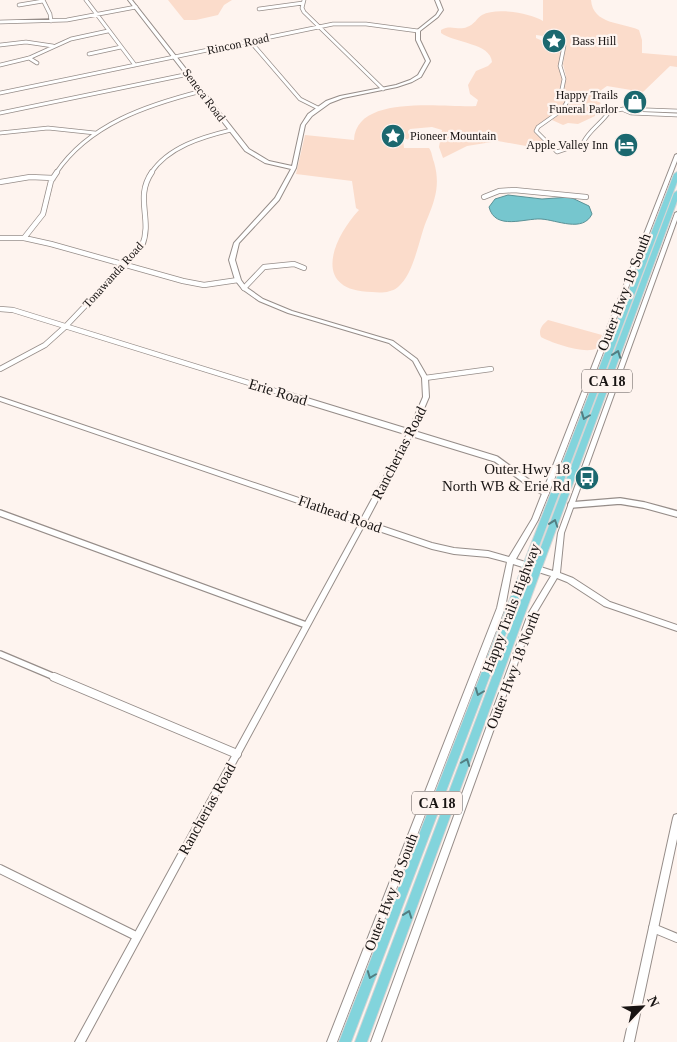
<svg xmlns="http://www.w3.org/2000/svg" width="677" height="1042" viewBox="0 0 677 1042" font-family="'Times New Roman',serif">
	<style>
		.green { fill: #fbdccb }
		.water { fill: #76c6ce; stroke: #5a9196 }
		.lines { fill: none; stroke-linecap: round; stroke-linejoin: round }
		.minor-far3-casing { stroke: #968d89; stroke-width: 4.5 }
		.minor-far2-casing { stroke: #968d89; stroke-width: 6 }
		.minor-far1-casing { stroke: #968d89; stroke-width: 8 }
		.minor-casing { stroke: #968d89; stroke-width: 10 }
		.tertiary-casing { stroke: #968d89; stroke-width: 2 }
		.primary-casing { stroke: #d5d5d5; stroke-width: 2 }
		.minor-far3 { stroke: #fff; stroke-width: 3 }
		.minor-far2 { stroke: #fff; stroke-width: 4.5 }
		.minor-far1 { stroke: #fff; stroke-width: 5.5 }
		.minor { stroke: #fff; stroke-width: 8 }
		.tertiary { fill: #fff; fill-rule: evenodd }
		.primary { fill: #82d4dc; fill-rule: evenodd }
		.oneway { stroke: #527e82 }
		.labels { text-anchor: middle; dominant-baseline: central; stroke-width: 4.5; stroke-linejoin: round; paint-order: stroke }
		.far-poi-label { font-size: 12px; fill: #181413; stroke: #fef4ef; text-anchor: start }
		.far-street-label { font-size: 12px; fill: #181413; stroke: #fef4ef }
		.shield { fill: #fef4ef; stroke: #5d5755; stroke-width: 1 }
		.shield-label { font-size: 14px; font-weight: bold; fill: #181413 }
		.street-label { font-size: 15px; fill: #181413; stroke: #fef4ef }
		.poi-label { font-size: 15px; fill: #181413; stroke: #fef4ef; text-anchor: end }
	</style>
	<rect width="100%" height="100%" fill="#fef4ef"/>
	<path class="green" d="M 168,0 L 232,0 L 224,5 L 218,15 L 196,20 L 184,20 Z
		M 543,0 L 591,0 C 593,25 622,22 639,30 L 642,40 L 642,53 L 677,56 L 677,67 L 670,66 L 643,92 L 607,86 L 590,98 L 601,103 L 595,109 L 595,116 L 578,124 L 568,123 L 563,125 L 552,120 L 565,110 L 570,103 L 564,89 L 566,76 L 563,64 L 566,45 L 552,37 L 548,30 L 546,31 L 550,37 L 536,35 L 536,38 L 547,43 L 559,43 L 563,47 L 559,65 L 563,78 L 560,88 L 566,104 L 536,128 L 534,132 L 554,151 L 498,141 L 467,146 L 443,158 L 439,147 L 442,130 L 432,127 L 410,129 L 408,132 L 411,137 L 409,140 L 403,138 L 404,148 L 429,148 C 432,152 432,157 434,162 C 440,183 436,198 428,217 C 419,236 415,273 398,287 C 391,293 380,293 372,292 C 311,291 332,239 359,210 L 356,208 L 352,181 L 296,174 L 305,135 L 354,140 C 356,93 446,108 476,106 L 478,100 L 470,94 L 468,85 L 476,71 L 488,66 L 492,62 C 491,43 454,43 441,33 L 441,30 C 451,24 458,31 467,27 C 474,25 477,18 482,15 C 496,7 530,13 543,21 Z
		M 548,320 L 602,335 L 597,348 C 586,355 552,343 541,337 C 538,330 542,325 548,320 Z"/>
	<path class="water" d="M 508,195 L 542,199 L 570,197 L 589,206 L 592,214 C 583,233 557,220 541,219 C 525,218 495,231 489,207 L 495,199 Z"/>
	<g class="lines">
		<g class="minor-far3-casing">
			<path id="minor-far3" d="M 43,0 L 50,14 L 51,21
				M 86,0 L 135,65
				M 304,0 L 302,8 L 304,12 L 383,89
				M 19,5 L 43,1
				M 259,9 L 303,3
				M 0,22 L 67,20 L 136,7
				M 250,41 L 300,99 L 318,108
				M 546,41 L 561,43 L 564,46 L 560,66 L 564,79 L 562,89 L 567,102 L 562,110 L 538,127 L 536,131 L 557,152 L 583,143 C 589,130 601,124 609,112 L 623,109 L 677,111
				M 0,45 L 26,42 L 53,46
				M 89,54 L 121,47
				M 29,58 L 37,63
				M 0,65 L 29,58 L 71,39 L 108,31
				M 0,93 L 333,24 L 366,24 L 418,31
				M 624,110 L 631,113 L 677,115
				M 0,113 L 189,74
				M 0,133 L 48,128 L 95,133
				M 56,173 C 89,124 147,105 202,91
				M 151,173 C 168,147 202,137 231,130"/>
		</g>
		<g class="minor-far2-casing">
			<path id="minor-far2" d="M 0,182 L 30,177 L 53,178
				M 484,197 L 499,191 L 514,190 L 586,197
				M 0,238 L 24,238 L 51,244 L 183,281 L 204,285 L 238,280
				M 24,238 L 43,214 L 51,181 L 57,172
				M 244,288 L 264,267 L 294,264 L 304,268
				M 0,309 L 13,310 L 285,394
				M 0,369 L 45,345 L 65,327 L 142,246 C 153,219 134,198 152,172
				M 425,378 L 491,369"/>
		</g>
		<g class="minor-far1-casing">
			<path id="minor-far1" d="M 281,393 L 496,459 L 533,486 L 546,493
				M 571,505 L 620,501 L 644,505 L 677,514
				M 0,513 L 306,625
				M 0,654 L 57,678"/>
		</g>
		<g class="minor-casing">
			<path id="minor" d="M 54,677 L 237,754
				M 0,869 L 136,936
				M 653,928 L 677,938"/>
		</g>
		<g class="tertiary-casing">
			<path id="tertiary" d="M 128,0 L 132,0 L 249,149 L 269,161 L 292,166 L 301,125 L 308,114 L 326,101 L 340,96 L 396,85 L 410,80 L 418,75 L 426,61 L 416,40 L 416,31 L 436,15 L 439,10 L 435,0 L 439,0 L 443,10 L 438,17 L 420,31 L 420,40 L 430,61 L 421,77 L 412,82 L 397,87 L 343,98 L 330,103 L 312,116 L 305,125 L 296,168 L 279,200 L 239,243 L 235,260 L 241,280 L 246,287 L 263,299 L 292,311 L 393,341 L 417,359 L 428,378 L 429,397 L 414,432 L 367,521 L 432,543 L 454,548 L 488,551 L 509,557 L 532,519 L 675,155 L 677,154 L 677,161 L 549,493 L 538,520 L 516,559 L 553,571 L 558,533 L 675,213 L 677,212 L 677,220 L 564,533 L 560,573 L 573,578 L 610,602 L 677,625 L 677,631 L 604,606 L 567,582 L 557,578 L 535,615 L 381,1042 L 371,1042 L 528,614 L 551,576 L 513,564 L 505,608 L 337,1042 L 327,1042 L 497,608 L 507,562 L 488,557 L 454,554 L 432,549 L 364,526 L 85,1042 L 75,1042 L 359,524 L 0,401 L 0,397 L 361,519 L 408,432 L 423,397 L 422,378 L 413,361 L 389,343 L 288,313 L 259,301 L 242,289 L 235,280 L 229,260 L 234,243 L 275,198 L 291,169 L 265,163 L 245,151 Z
				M 677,814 L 677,839 L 634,1042 L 624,1042 L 673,818 L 674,815 Z"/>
		</g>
		<g class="primary-casing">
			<path id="primary" d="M 677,172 L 677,182 L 351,1042 L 339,1042 L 674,174 Z
				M 677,191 L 677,201 L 367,1042 L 355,1042 L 674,193 Z"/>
		</g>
		<use href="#minor-far3" class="minor-far3"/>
		<use href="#minor-far2" class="minor-far2"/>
		<use href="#minor-far1" class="minor-far1"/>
		<use href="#minor" class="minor"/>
		<use href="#tertiary" class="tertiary"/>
		<use href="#primary" class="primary"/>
	</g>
	<defs><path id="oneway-chevron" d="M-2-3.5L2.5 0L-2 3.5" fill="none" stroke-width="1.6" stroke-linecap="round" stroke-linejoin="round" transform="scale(1.25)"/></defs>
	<g class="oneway">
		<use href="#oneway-chevron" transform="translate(617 354) rotate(-70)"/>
		<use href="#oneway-chevron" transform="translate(585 416) rotate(111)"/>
		<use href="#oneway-chevron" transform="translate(554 523) rotate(-71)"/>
		<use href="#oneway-chevron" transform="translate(479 692) rotate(111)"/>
		<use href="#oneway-chevron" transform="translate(466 762) rotate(-69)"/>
		<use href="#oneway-chevron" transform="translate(408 914) rotate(-70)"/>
		<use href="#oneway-chevron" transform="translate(371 975) rotate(111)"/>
	</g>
	<defs>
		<g id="sight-disc" transform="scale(1.25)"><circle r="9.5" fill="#1b686f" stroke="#fef4ef"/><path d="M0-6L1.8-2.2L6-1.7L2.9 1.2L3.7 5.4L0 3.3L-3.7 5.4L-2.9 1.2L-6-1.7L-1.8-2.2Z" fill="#fff"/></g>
		<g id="shop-disc" transform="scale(1.25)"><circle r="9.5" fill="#1b686f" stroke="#fef4ef"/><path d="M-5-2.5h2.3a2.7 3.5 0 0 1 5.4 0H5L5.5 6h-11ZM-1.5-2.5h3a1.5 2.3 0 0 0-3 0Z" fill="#fff"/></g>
		<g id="hotel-disc" transform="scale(1.25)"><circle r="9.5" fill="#1b686f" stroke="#fef4ef"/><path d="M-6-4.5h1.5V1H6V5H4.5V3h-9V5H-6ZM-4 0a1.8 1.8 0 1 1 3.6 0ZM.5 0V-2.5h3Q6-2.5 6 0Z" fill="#fff"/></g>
		<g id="bus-disc" transform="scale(1.25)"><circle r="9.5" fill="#1b686f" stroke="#fef4ef"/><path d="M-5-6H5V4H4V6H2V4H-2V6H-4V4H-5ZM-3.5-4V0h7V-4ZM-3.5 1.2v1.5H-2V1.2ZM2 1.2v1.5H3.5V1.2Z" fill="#fff"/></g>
	</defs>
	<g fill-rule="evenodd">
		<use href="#sight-disc" x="554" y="41"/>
		<use href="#shop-disc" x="635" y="102"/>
		<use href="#sight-disc" x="393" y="136"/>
		<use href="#hotel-disc" x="626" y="145"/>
		<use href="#bus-disc" x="587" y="478"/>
	</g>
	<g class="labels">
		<g class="far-poi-label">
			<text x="572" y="41">Bass Hill</text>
			<text x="618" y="95" text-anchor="end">Happy Trails<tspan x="618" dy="14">Funeral Parlor</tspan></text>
			<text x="410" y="136">Pioneer Mountain</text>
			<text x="608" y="145" text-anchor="end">Apple Valley Inn</text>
		</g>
		<g class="far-street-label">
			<text transform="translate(238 44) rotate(-12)">Rincon Road</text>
			<text transform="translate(204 95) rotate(53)">Seneca Road</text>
			<text transform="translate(113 275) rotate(-48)">Tonawanda Road</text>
		</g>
		<g class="shield">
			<rect x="582" y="369.5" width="50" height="23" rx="4"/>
			<rect x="412" y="791.5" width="50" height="23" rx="4"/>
		</g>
		<g class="shield-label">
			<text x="607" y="381">CA 18</text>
			<text x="437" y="803">CA 18</text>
		</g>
		<g class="street-label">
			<text transform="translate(624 292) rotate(-69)">Outer Hwy 18 South</text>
			<text transform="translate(278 392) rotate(17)">Erie Road</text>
			<text transform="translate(399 453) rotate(-63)">Rancherias Road</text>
			<text transform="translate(340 514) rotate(19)">Flathead Road</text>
			<text transform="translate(511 608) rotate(-69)">Happy Trails Highway</text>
			<text transform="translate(513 670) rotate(-69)">Outer Hwy 18 North</text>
			<text transform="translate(207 809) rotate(-61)">Rancherias Road</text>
			<text transform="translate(391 892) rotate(-69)">Outer Hwy 18 South</text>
		</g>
		<g class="poi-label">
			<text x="570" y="469">Outer Hwy 18<tspan x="570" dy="17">North WB &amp; Erie Rd</tspan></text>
		</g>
	</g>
	<g transform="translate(642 1007) rotate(65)" stroke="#fef4ef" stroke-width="4" paint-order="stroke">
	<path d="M0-4L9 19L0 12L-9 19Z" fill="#181413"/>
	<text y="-8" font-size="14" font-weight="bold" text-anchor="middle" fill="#181413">N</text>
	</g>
</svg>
